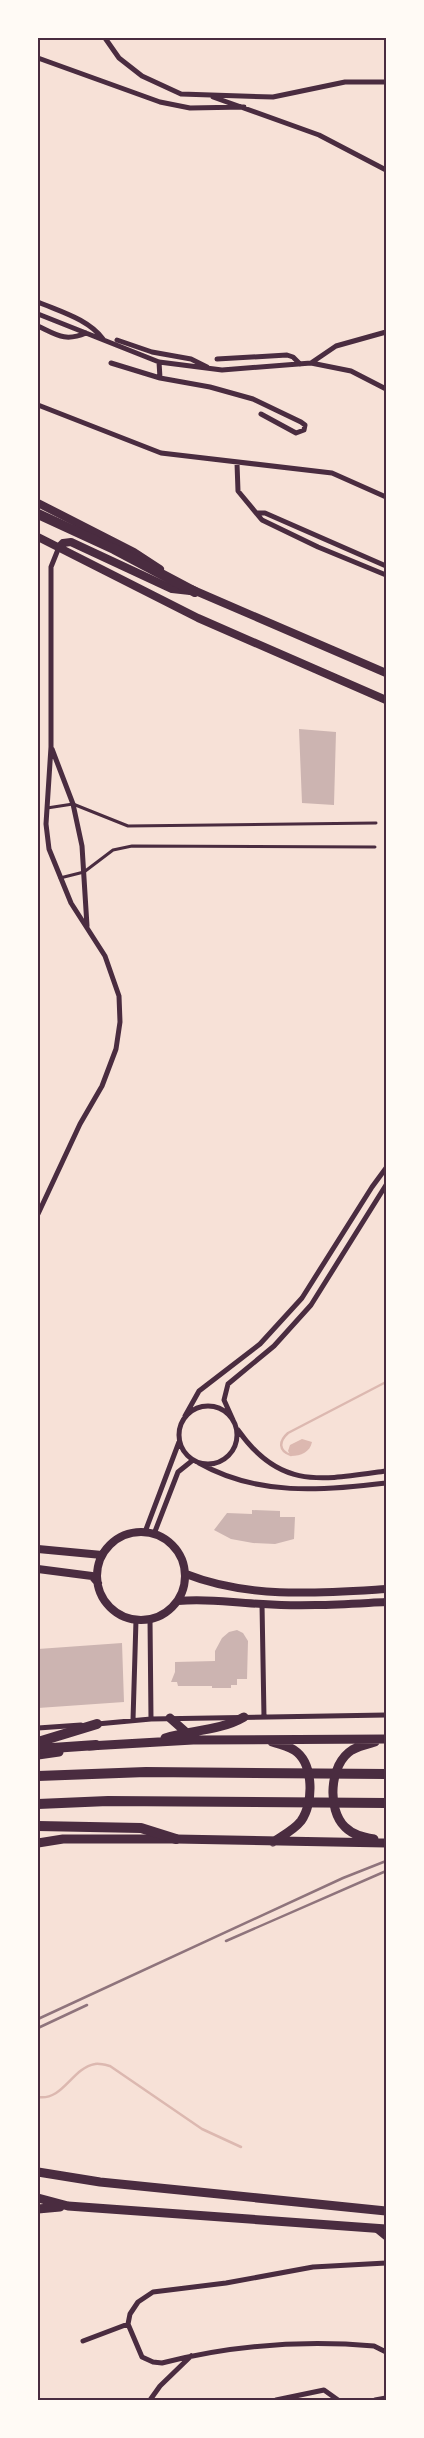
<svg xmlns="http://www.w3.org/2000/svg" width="424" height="2438" viewBox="0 0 424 2438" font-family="'PT Sans Narrow',sans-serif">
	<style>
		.water { fill: #dcb8b0 }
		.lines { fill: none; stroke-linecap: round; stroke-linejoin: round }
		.stream { stroke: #dcb8b0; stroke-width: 2.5 }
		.building { fill: #ccb4b1 }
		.service { stroke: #4a2c40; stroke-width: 3 }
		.minor { stroke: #4a2c40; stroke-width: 5 }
		.tertiary { stroke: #4a2c40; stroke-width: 8 }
		.secondary { stroke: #4a2c40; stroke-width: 9 }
		.motorway { stroke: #4a2c40; stroke-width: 10 }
		.rail { stroke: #8f747c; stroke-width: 2.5 }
		.neatline { fill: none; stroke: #4a2c40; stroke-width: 2 }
	</style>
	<rect width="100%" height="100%" fill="#f7e1d7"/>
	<path class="water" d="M 302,1439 L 312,1442 C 310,1452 301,1456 291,1456 L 288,1451 L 290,1445 Z"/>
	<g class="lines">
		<path class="stream" d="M 291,1455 C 278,1451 279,1441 288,1433 L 386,1382
			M 38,2097 C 63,2101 72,2068 95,2064 C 99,2063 106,2065 110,2066 L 202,2129 L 241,2147"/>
	</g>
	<path class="building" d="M 299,729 L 336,732 L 334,805 L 302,803 Z
		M 252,1510 L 280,1511 L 280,1517 L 295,1517 L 294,1539 L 275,1544 L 253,1543 L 231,1539 L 214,1530 L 227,1513 L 252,1514 Z
		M 237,1630 L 243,1633 L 248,1641 L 247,1679 L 237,1679 L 237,1685 L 231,1685 L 231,1688 L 212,1688 L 212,1686 L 178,1686 L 177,1682 L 171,1682 L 175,1672 L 175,1662 L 215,1661 L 215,1651 L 222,1638 L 229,1632 Z
		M 122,1643 L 124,1702 L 38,1708 L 38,1649 Z"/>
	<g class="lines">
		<path class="service" d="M 47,808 L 73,804 L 128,826 L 376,823
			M 60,878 L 84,872 L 113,850 L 132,846 L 375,847"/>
		<path class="minor" d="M 105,38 L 119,58 L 142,76 L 181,94 L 273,97 L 345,82 L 386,82
			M 38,58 L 160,102 L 190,108 L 244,107
			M 213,97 L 319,135 L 386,170
			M 38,302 C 61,312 88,319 103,339
			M 38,314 L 159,362 L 222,370 L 311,363 L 351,371 L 386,389
			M 38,326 C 57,335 65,342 86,333
			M 117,340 L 152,352 L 191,359 L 207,367
			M 217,359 L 287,355 L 293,357 L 300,364
			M 159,362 L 160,378 L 210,387 L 253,399 L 301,422 L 305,425 L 304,430 L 296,433 L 261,414
			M 111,363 L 160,378
			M 311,363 L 336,346 L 386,332
			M 38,405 L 161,453 L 332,473 L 386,497
			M 237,463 L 238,491 L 262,520 L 318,547 L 386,575
			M 258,513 L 265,513 L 386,566
			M 52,749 L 73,804 L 82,846 L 87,926
			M 38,1214 L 80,1124 L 102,1086 L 116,1049 L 120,1022 L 119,996 L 105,956 L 71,903 L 49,849 L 46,824 L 51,747 L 51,567 L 59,547
			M179 1435a29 29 0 1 1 58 0a29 29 0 1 1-58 0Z
			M 185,1416 L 199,1391 L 260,1344 L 302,1298 L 372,1187 L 386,1168
			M 233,1420 L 224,1400 L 228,1384 L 274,1346 L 311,1305 L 386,1185
			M 238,1430 C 280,1490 321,1480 386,1471
			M 199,1463 C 257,1496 322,1491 386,1483
			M 145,1532 L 179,1442
			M 154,1534 L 178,1472 L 193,1460
			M 262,1604 L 264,1717
			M 150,1619 L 151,1719
			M 133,1720 L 136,1620
			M 97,1724 L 151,1719 L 386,1715
			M 38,1728 L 81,1725
			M 375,2229 L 386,2238
			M 386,2263 L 313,2267 L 226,2283 L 153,2292 L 138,2302 L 130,2314 L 128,2324 L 142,2357 L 153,2362 L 162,2363 C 232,2345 302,2340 374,2346 L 386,2352
			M 83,2341 L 128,2324
			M 150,2400 L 160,2386 L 191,2356
			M 276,2400 L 324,2390 L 338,2400
			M 375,2400 L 386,2398"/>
		<path class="tertiary" d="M 38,503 L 134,552 L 160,569
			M 38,537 L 198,618 L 386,700
			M 59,547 L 63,543 L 71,542 L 172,589 L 190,591
			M 191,589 L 386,673
			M97 1576a44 44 0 1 1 88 0a44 44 0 1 1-88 0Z
			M 38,1549 L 102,1555
			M 38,1569 L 92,1576 L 98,1583
			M 186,1574 C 249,1599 320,1593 386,1589
			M 178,1601 C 210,1598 232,1603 263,1604 C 304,1607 345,1604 386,1602"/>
		<path class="secondary" d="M 170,1718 L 188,1734
			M 165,1738 C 191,1730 220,1731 244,1717
			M 272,1742 C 279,1744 287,1746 294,1750 C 314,1763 314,1803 301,1821 C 294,1830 282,1836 273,1842
			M 89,1746 L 193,1740 L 386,1739
			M 38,1755 L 59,1752
			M 374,1839 C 363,1837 353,1835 345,1827 C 327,1810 329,1764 352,1750 C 359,1746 368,1744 375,1742
			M 38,1843 L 63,1839 L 176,1839 L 386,1843
			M 38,2172 L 100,2182 L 386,2211
			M 38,2198 L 68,2206 L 386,2229
			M 38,2209 L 60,2207"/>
		<path class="motorway" d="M 38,514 L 114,549 L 195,592
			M 38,1742 L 97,1724
			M 38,1749 L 96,1745
			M 38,1776 L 146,1772 L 386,1774
			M 38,1804 L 108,1801 L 386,1803
			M 38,1826 L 141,1828 L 176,1839"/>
		<path class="rail" d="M 226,1941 L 386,1871
			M 38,2019 L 343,1878 L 386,1861
			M 38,2028 L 87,2005"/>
	</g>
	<rect width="424" height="2438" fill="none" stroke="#fffaf5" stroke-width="78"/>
	<rect x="39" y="39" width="346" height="2360" class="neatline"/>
</svg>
